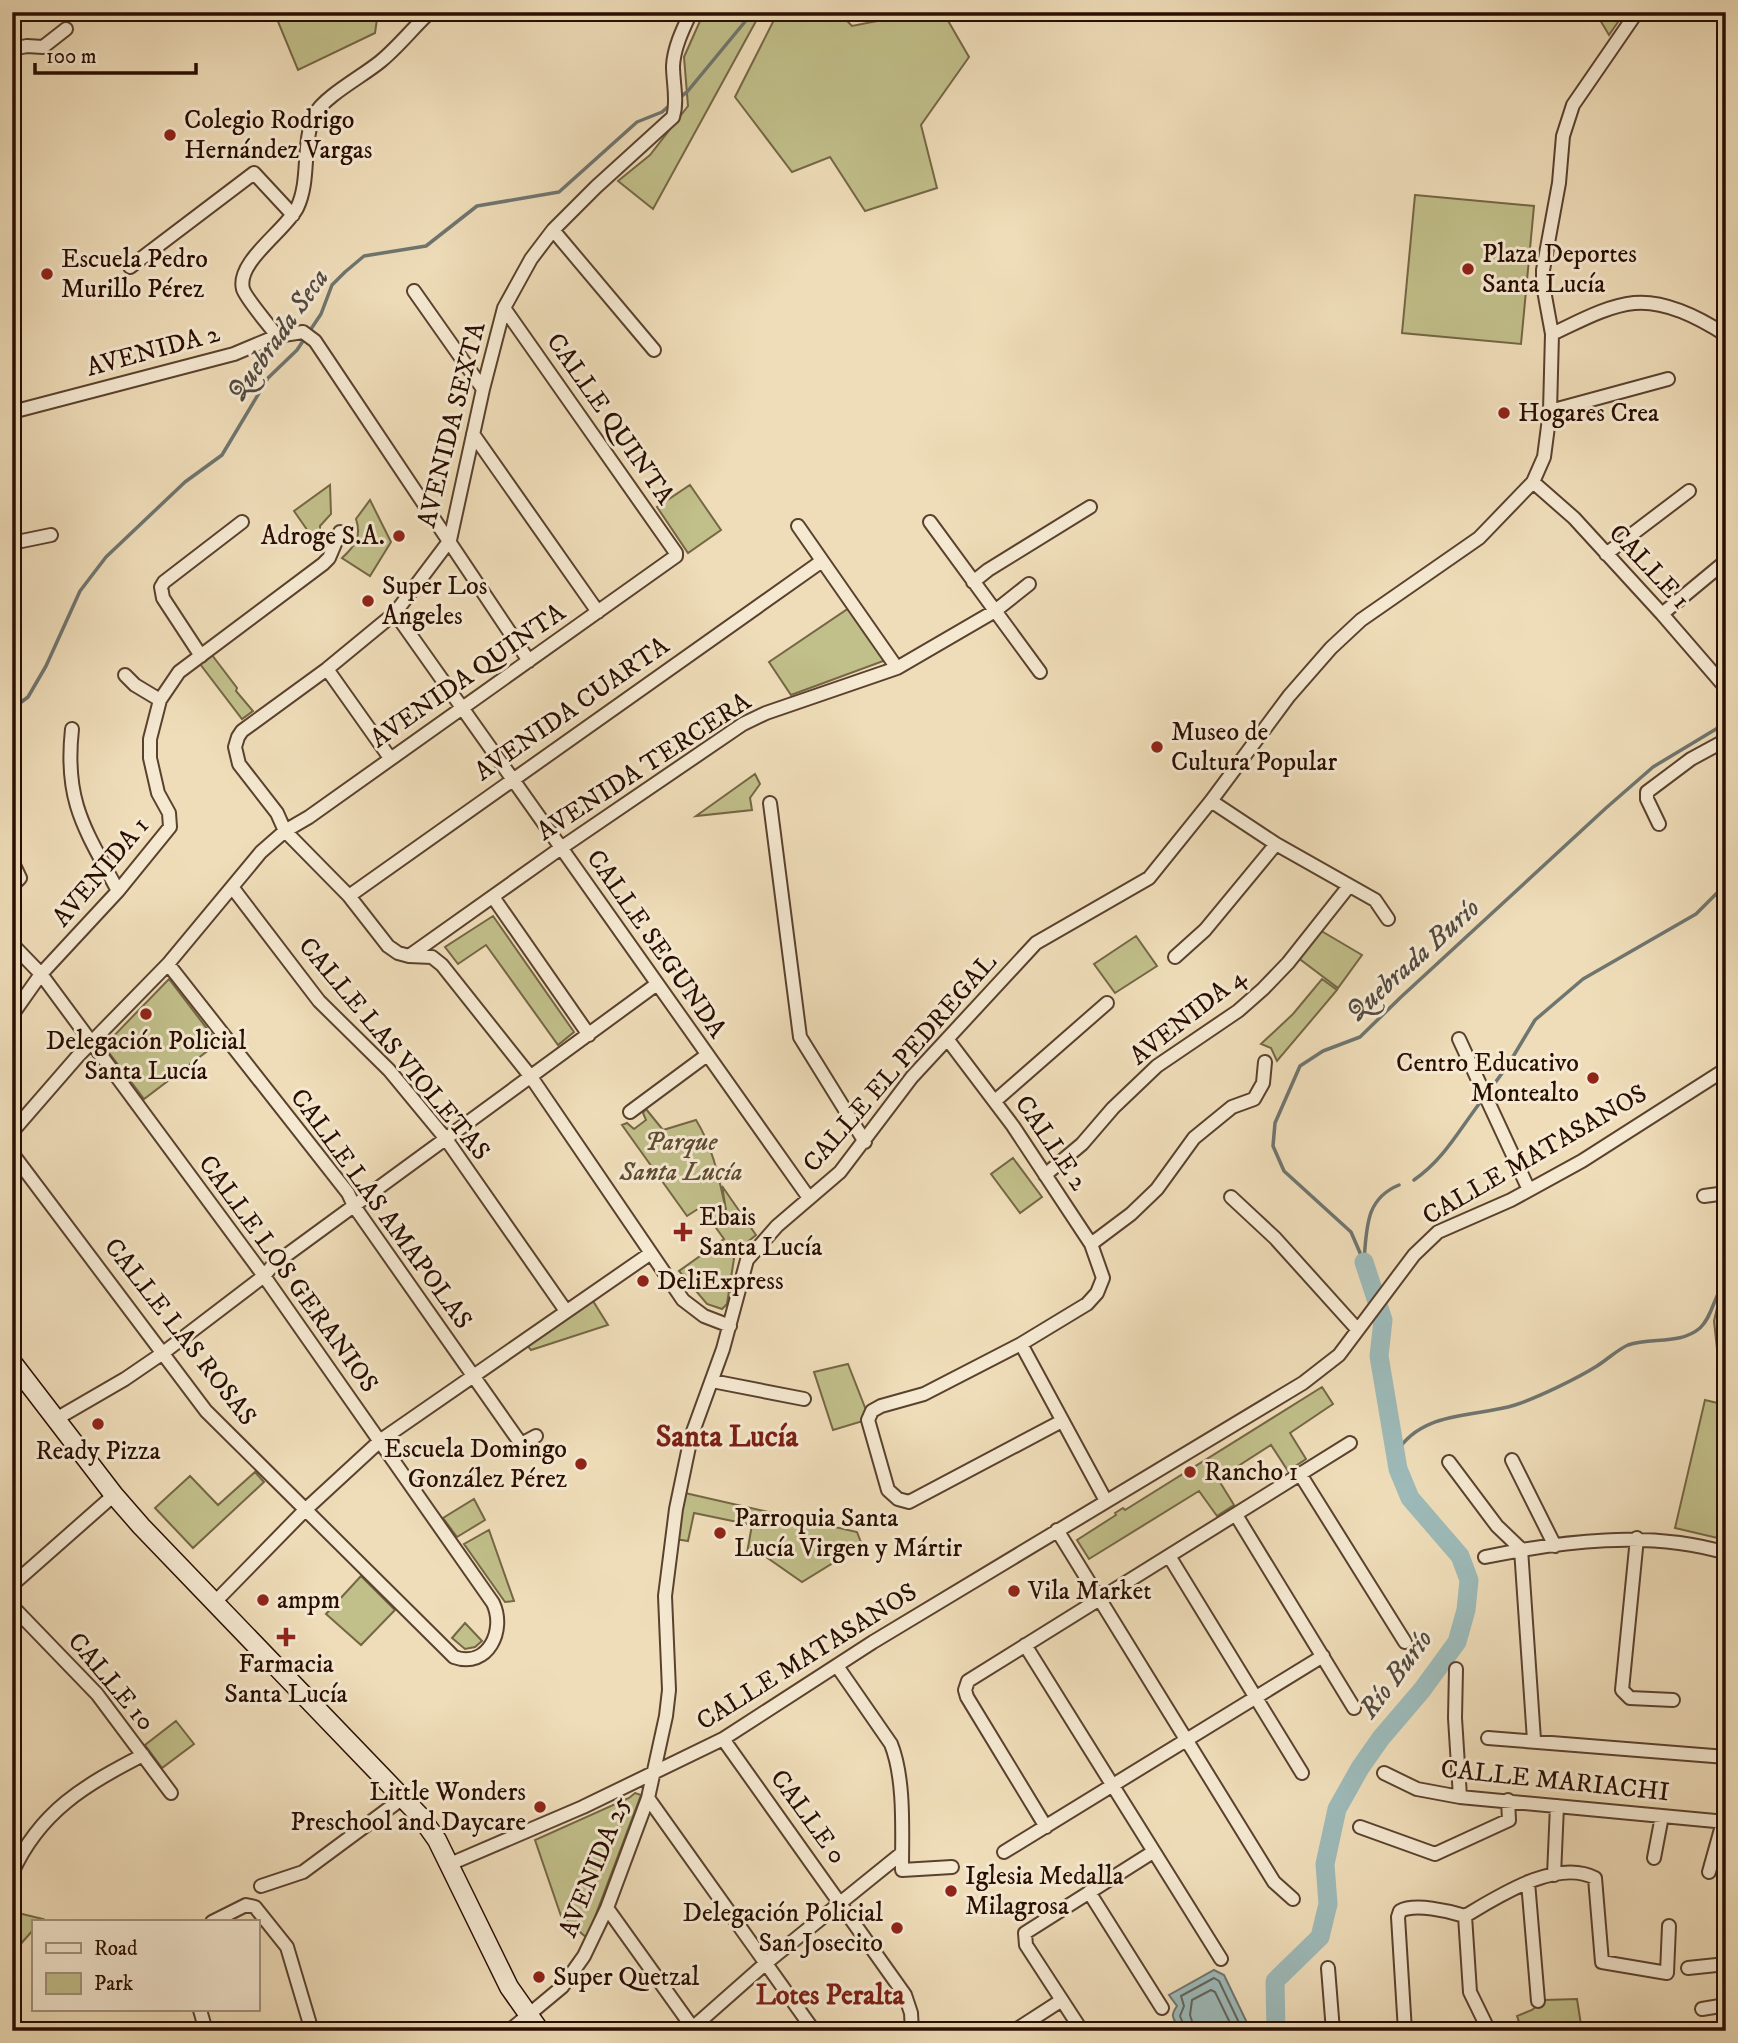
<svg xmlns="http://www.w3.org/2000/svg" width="1738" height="2043" viewBox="0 0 1738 2043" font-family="'IM FELL DW Pica',serif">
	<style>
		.green { fill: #c1bf8a; stroke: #756645; stroke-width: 2 }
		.water { fill: #9dbab9; stroke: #6f756f; stroke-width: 2 }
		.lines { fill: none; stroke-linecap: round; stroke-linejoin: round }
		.shore { stroke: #63645c; stroke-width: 2 }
		.stream { stroke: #6f756f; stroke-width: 3.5 }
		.river { stroke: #9dbab9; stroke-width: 19 }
		.street-casing { stroke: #5a412e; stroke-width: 16 }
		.secondary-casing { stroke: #290d00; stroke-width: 21 }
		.street { stroke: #f5e9d2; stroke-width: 12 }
		.secondary { stroke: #f5e9d2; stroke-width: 18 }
		.poi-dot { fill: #8f2418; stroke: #f5e9d2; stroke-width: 2.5 }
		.labels { text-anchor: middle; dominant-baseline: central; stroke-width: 6; stroke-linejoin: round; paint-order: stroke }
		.poi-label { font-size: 26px; fill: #290d00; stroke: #f5e9d2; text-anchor: start }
		.street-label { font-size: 26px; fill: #290d00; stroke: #f5e9d2 }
		.park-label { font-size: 26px; font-style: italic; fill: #5e4b30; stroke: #f5e9d2 }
		.water-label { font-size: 28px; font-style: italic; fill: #524a41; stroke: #f5e9d2 }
		.neighbourhood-label { font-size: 28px; font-weight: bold; fill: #7a1f14; stroke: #f5e9d2 }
		.quarter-label { font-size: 30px; font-weight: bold; fill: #7a1f14; stroke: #f5e9d2 }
	</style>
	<rect width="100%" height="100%" fill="#efddb9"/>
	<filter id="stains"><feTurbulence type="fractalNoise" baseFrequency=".00286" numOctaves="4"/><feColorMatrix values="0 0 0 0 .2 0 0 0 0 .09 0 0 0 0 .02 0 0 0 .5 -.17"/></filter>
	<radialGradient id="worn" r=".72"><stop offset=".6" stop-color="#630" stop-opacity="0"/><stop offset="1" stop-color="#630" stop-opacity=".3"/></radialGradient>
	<path class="green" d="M 274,12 L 378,12 L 375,33 L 298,70 Z
		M 704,12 L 761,12 L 653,209 L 618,181 L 650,155 L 688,106 L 684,57 Z
		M 778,12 L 838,12 L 852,26 L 923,12 L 943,12 L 969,57 L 921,125 L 937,188 L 865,211 L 830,157 L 792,172 L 735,97 Z
		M 1599,12 L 1625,12 L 1609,35 L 1600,20 Z
		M 1415,195 L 1534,206 L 1521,344 L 1402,333 Z
		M 330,485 L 331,514 L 320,526 L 320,533 L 329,551 L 324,554 L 294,511 Z
		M 690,485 L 721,530 L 688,553 L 657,507 Z
		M 370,500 L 391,542 L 370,576 L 342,558 C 355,546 362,537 356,519 Z
		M 852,606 L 886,660 L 791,695 L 769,662 Z
		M 212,655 L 237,688 L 236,691 L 253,711 L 242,719 L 200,664 Z
		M 755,774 L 760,784 L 750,798 L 752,810 L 696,816 Z
		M 493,916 L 574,1032 L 558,1045 L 486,945 L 458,964 L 445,947 Z
		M 1318,929 L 1362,955 L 1338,988 L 1297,957 Z
		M 1136,936 L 1157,966 L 1115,993 L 1094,964 Z
		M 169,979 L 218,1043 L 144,1099 L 104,1046 Z
		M 1322,979 L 1337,990 L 1277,1061 L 1271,1048 L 1261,1044 L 1293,1014 Z
		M 646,1109 L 663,1130 L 696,1120 C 713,1147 719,1179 726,1210 L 722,1186 L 756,1235 L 735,1252 L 727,1304 L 722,1309 L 707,1304 L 679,1271 L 724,1239 L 701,1207 L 687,1216 L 622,1125 L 627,1123 L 634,1129 L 646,1120 L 643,1113 Z
		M 1013,1158 L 1042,1197 L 1020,1213 L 991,1174 Z
		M 593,1301 L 608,1325 L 531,1350 L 527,1345 Z
		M 1717,1308 L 1726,1310 L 1726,1366 L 1719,1367 L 1714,1321 Z
		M 848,1364 L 866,1410 L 863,1421 L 833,1430 L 814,1372 Z
		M 1322,1387 L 1333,1404 L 1290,1433 L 1306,1459 L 1288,1471 L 1271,1445 L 1218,1479 L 1234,1505 L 1217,1516 L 1199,1491 L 1089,1559 L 1077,1540 L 1116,1515 L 1115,1513 L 1123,1508 L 1125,1510 Z
		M 1705,1400 L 1726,1405 L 1726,1540 L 1675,1528 Z
		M 255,1472 L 264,1482 L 193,1548 L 155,1508 L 190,1476 L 218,1505 Z
		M 685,1493 L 857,1532 L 862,1545 L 802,1582 L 766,1557 L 747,1553 L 752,1525 L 694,1513 L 688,1541 L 675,1539 Z
		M 474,1499 L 485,1520 L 457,1537 L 443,1518 Z
		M 489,1530 L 514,1601 L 505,1602 L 464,1544 Z
		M 361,1576 L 395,1610 L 361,1645 L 326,1614 Z
		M 465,1623 L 482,1641 L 475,1647 L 465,1649 L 452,1638 Z
		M 176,1721 L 194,1744 L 162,1768 L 145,1745 Z
		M 635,1793 L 641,1795 L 587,1938 L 561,1916 L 535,1840 L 629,1798 Z
		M 14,1912 L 43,1919 L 40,1922 L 33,1922 L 33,1930 L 12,1954 Z
		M 1577,1999 L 1582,2031 L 1517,2031 L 1521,2028 L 1517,2016 L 1532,2010 L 1544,2000 Z"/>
	<path class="water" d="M 1214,1970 L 1224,1975 L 1251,2031 L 1180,2031 C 1176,2019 1168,2019 1177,2006 L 1169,1995 Z"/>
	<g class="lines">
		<path class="shore" d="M 1186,2031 L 1180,2016 L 1184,2006 L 1181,1996 L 1214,1978 L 1219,1981 L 1243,2031
			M 1195,2031 L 1190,2015 L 1192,2000 L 1211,1990 L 1215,1992 L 1234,2031"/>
		<path class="stream" d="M 679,98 L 687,92 L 753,12
			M 12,709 L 28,697 L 46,666 L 80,591 L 106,557 L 185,482 L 222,455 L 268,378 L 297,350 L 321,314 L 332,285 L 345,272 L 364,256 L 426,246 L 477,206 L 559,192 L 637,122 L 662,112 L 670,105
			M 1492,1087 L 1508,1065 L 1535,1020 L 1583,979 L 1696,914 L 1726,884
			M 1414,1180 C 1443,1160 1458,1132 1479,1104
			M 1364,1260 C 1367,1228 1365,1199 1399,1185
			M 1364,1262 L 1351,1232 L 1284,1171 L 1273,1146 L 1275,1123 L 1300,1066 L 1323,1051 L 1360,1037 L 1401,997 L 1606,808 L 1653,767 L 1726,723
			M 1396,1453 C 1422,1410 1473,1418 1515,1405 C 1539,1397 1576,1379 1597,1366 C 1608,1359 1617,1350 1628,1345 C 1652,1337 1680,1345 1700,1328 C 1713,1316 1714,1294 1726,1281"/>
		<path class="river" d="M 1276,2031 L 1275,1981 L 1320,1937 L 1328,1904 L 1325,1864 L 1337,1809 L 1360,1768 L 1381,1738 L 1422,1690 L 1457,1642 L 1466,1610 L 1469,1580 L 1460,1556 L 1410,1498 L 1398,1469 L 1379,1356 L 1383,1320 L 1364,1262"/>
		<g class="street-casing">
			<path id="street" d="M 691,12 C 683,29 674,47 673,66 C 673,83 678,101 673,117 L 596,187 L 553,230 L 531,259 L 504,308 L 483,389 L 450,540 L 395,613 L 327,669 L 242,731 L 238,737 L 235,747 L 239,764 L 277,813 L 285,831 L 349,896 L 388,946 L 398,953 L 409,956 L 432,957 L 442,965 L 531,1077 L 683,1300 L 704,1316 L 730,1326
				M 12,49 L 27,46 L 43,47 L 66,29
				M 553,230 L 654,350
				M 130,267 L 254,173 L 293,215
				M 414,291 L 483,389
				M 1552,334 C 1578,322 1606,306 1634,303 C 1666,300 1700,318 1726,335
				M 277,336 C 270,326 246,299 243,289 C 236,262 285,231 297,208 C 311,179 301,143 315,114 C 325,96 363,76 381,61 C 398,47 413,28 430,12
				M 1550,411 L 1668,379
				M 12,412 L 234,354 L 277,336 L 303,332 L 315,341 L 529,661
				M 473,434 L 598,612
				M 1533,482 L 1574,518 L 1662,614 L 1726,688
				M 930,522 L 1040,672
				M 798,526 L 897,668
				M 12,543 L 51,535
				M 1606,554 L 1689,491
				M 973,582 L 988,570 L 1090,507
				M 395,613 L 809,1198
				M 1662,614 L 1726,561
				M 201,656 L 163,598 L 161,587 L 164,582 L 242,522
				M 327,669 L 390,758
				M 125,675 L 135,685 L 160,700
				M 72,729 C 64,802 85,829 118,891
				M 1211,801 L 1276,844 L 1375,900 L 1388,919
				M 770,803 L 800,1037 L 865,1142
				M 1659,824 L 1647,799 L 1647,792 L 1691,759 L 1726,740
				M 12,861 L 20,878 L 12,886
				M 232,887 L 319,1001 L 389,1070 L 446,1139 L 566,1311
				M 349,896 L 822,561
				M 493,897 L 589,1035
				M 12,944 L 41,974 L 264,1276 L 493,1603 C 506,1630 488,1669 454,1657 L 206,1411 L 12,1153
				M 409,956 L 561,848 L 743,724 L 766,713 L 897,668 L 995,611 L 1029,584
				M 1175,957 L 1205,930 L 1276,844
				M 168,964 L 348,1193 L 354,1206 L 526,1451
				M 12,1015 L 41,974 L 118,891 L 170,827 L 169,813 L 158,793 L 150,758 L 150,739 L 160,700 L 179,672 L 323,564 L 329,558 L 340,532
				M 1459,1039 L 1529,1190
				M 948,1040 L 1013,1126 L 1091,1244 L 1103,1278 L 1097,1293 L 1087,1304 L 1021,1344 L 924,1394 L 881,1406 L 872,1411 L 868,1420 L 888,1490 L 898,1499 L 909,1502 L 1062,1421
				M 995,1101 L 1107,1003
				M 630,1112 L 707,1055
				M 12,1132 L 78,1056 L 168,964 L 261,852 L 285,831 L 309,817 L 676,556 L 676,553 L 504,308
				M 1045,1175 L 1082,1144 L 1113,1108 L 1157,1066 L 1238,1011 L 1263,989 L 1288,963 L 1349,886
				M 1704,1196 L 1726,1193
				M 1231,1197 L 1275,1238 L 1357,1329
				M 1091,1244 L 1131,1214 L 1157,1189 L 1194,1138 L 1232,1107 L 1254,1099 L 1263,1083 L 1265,1062
				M 1021,1344 L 1106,1501
				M 712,1381 L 804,1399
				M 56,1419 L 125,1379 L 163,1353 L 264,1276 L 273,1265 L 657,984
				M 521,1444 L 536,1436
				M 1512,1460 L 1555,1546
				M 1449,1462 L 1497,1526 L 1521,1549 L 1534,1740
				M 1300,1474 L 1405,1642
				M 1236,1515 L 1354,1708
				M 1057,1530 L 1274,1882 L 1293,1899
				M 1637,1538 L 1622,1690 L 1630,1698 L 1673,1700
				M 1169,1556 L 1302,1773
				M 1485,1557 C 1562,1541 1649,1530 1726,1553
				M 12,1585 L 114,1495
				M 215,1602 L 305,1510 L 381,1440 L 651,1253
				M 12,1606 L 97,1694 L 171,1793
				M 1025,1645 L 1221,1959
				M 837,1666 L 891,1744 C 905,1779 902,1832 902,1870 L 952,1867
				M 1456,1669 L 1455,1718 L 1460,1797
				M 1488,1738 L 1726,1757
				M 723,1739 L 905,1995 L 911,2013 L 912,2031
				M 1384,1773 L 1417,1789 L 1460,1797 L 1726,1822
				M 648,1798 L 814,2031
				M 1046,1827 L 967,1697 L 965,1690 L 968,1681 L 1350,1443
				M 1360,1827 L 1435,1854 L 1509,1820 L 1508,1800
				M 1004,1852 L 1323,1656
				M 1654,1858 L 1662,1816
				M 450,1864 L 583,1807 L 723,1739 L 873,1642 L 1303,1383 L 1339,1355 L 1414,1255 L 1438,1232 L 1511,1200 L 1582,1161 L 1726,1069
				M 1709,1872 L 1723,1822
				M 12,1873 C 40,1811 85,1785 143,1755
				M 1554,1875 L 1557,1806
				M 1528,1882 L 1538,2001
				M 261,1886 L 303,1872 L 403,1798
				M 1089,1892 L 1162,2008
				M 607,1908 L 695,2031
				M 1465,1916 L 1470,1992 L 1489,2031
				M 212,1922 L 246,1905 L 255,1907 L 287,1947 L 312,2031
				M 1328,1968 L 1333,2031
				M 1688,1968 L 1726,1964
				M 1702,2009 L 1726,2005
				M 200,2010 L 206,2031
				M 509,2031 L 562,1987 L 584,1956 L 607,1908 L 648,1798 L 666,1716 L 669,1690 L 665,1596 L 676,1509 L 691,1437 L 723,1349 L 747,1260 L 777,1226 L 840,1172 L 912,1077 L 1036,943 L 1149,878 L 1211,801 L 1289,696 L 1331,648 L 1361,620 L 1479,538 L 1533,482 L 1544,457 L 1550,411 L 1552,334 L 1543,285 L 1543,270 L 1559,183 L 1563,136 L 1573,105 L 1637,12
				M 689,2031 L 766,1963 L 902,1853
				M 1014,2031 L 1062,2000
				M 1082,2031 L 1026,1945 L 1025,1933 L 1153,1852
				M 1405,2031 L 1398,1917 L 1400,1911 C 1415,1903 1449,1911 1465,1916 C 1499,1896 1557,1858 1595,1878 L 1602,1962 L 1667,1973 L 1669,1926"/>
		</g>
		<g class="secondary-casing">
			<path id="secondary" d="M 12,1362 L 114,1495 L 141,1526 L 420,1816 L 437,1840 L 509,1987 L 540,2031"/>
		</g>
		<use href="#street" class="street"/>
		<use href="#secondary" class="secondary"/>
	</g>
	<g class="poi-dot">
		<circle cx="170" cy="135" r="7"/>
		<circle cx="1468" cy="269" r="7"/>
		<circle cx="47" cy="274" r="7"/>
		<circle cx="1504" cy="413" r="7"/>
		<circle cx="399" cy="536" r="7"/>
		<circle cx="368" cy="601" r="7"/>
		<circle cx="1157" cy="747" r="7"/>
		<circle cx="146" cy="1014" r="7"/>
		<circle cx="1593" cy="1078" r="7"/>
		<path d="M679.5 1221.5h7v7h7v7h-7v7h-7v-7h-7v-7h7z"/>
		<circle cx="643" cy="1281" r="7"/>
		<circle cx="98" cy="1424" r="7"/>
		<circle cx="581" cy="1464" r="7"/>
		<circle cx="1190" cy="1472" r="7"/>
		<circle cx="720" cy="1533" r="7"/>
		<circle cx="1014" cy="1591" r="7"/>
		<circle cx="263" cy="1600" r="7"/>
		<path d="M282.5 1626.5h7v7h7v7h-7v7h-7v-7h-7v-7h7z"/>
		<circle cx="540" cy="1807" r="7"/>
		<circle cx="951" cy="1891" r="7"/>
		<circle cx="897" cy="1928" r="7"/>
		<circle cx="539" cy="1977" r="7"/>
	</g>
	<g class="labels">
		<g class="poi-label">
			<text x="184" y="120">Colegio Rodrigo<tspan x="184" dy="30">Hernández Vargas</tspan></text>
			<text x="1482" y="254">Plaza Deportes<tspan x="1482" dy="30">Santa Lucía</tspan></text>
			<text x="61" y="259">Escuela Pedro<tspan x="61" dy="30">Murillo Pérez</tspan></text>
			<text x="1518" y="413">Hogares Crea</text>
			<text x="385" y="536" text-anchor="end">Adroge S.A.</text>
			<text x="382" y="586">Super Los<tspan x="382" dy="30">Angeles</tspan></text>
			<text x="1171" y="732">Museo de<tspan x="1171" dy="30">Cultura Popular</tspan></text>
			<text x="146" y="1041" text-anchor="middle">Delegación Policial<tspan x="146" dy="30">Santa Lucía</tspan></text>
			<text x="1579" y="1063" text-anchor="end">Centro Educativo<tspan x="1579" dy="30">Montealto</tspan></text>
			<text x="699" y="1217">Ebais<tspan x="699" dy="30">Santa Lucía</tspan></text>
			<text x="657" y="1281">DeliExpress</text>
			<text x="567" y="1449" text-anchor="end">Escuela Domingo<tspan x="567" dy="30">González Pérez</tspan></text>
			<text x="98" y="1451" text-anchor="middle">Ready Pizza</text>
			<text x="1204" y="1472">Rancho 1</text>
			<text x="734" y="1518">Parroquia Santa<tspan x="734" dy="30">Lucía Virgen y Mártir</tspan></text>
			<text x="1028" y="1591">Vila Market</text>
			<text x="277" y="1600">ampm</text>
			<text x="286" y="1664" text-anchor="middle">Farmacia<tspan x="286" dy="30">Santa Lucía</tspan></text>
			<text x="526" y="1792" text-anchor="end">Little Wonders<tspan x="526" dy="30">Preschool and Daycare</tspan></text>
			<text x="965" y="1876">Iglesia Medalla<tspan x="965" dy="30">Milagrosa</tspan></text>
			<text x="883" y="1913" text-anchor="end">Delegación Policial<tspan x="883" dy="30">San Josecito</tspan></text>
			<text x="553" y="1977">Super Quetzal</text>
		</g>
		<g class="street-label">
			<text transform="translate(153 351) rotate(-15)">AVENIDA 2</text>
			<text transform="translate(610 419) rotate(55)">CALLE QUINTA</text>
			<text transform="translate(452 425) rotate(-76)">AVENIDA SEXTA</text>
			<text transform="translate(1649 567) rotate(47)">CALLE 1</text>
			<text transform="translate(468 676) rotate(-35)">AVENIDA QUINTA</text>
			<text transform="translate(572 709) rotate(-35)">AVENIDA CUARTA</text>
			<text transform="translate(644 767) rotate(-33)">AVENIDA TERCERA</text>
			<text transform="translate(101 872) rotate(-50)">AVENIDA 1</text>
			<text transform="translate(656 944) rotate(55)">CALLE SEGUNDA</text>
			<text transform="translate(1188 1017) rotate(-38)">AVENIDA 4</text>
			<text transform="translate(394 1049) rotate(50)">CALLE LAS VIOLETAS</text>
			<text transform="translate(900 1063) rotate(-49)">CALLE EL PEDREGAL</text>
			<text transform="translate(1051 1143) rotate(56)">CALLE 2</text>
			<text transform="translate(1535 1155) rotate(-30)">CALLE MATASANOS</text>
			<text transform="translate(381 1209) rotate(54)">CALLE LAS AMAPOLAS</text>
			<text transform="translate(288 1274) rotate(54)">CALLE LOS GERANIOS</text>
			<text transform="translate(180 1332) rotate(52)">CALLE LAS ROSAS</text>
			<text transform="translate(807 1657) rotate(-32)">CALLE MATASANOS</text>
			<text transform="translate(111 1682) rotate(50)">CALLE 10</text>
			<text transform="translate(1555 1781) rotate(6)">CALLE MARIACHI</text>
			<text transform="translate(808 1817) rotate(54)">CALLE 0</text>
			<text transform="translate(595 1867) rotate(-68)">AVENIDA 25</text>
		</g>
		<g class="park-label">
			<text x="681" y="1142">Parque<tspan x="681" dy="30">Santa Lucía</tspan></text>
		</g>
		<g class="water-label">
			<text transform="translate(278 335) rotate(-55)">Quebrada Seca</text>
			<text transform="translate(1413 960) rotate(-42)">Quebrada Burío</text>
			<text transform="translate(1396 1674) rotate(-53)">Río Burío</text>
		</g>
		<g class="neighbourhood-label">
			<text x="830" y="1995">Lotes Peralta</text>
		</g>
		<g class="quarter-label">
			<text x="727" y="1437">Santa Lucía</text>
		</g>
	</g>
	<rect width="1738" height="2043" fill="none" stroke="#efddb9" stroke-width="42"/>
	<rect x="14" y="14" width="1710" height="2015" fill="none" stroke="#290d00" stroke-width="3.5"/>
	<rect x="21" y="21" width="1696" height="2001" fill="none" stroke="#290d00" stroke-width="2"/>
	<rect x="32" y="1920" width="228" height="91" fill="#f5e9d2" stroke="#a3917e" stroke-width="2"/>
	<rect x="46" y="1943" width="35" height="10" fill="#f5e9d2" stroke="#a3917e" stroke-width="2"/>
	<text x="94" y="1955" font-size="21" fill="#290d00">Road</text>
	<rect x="46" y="1973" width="35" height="21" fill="#c1bf8a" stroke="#a3917e" stroke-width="2"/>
	<text x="94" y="1990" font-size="21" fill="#290d00">Park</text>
	<path d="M35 63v10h161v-10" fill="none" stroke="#290d00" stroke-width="3.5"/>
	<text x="46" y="63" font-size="21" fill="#290d00" stroke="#f5e9d2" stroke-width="5" paint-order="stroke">100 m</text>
	<rect width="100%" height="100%" filter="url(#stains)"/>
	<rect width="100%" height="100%" fill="url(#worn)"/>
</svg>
